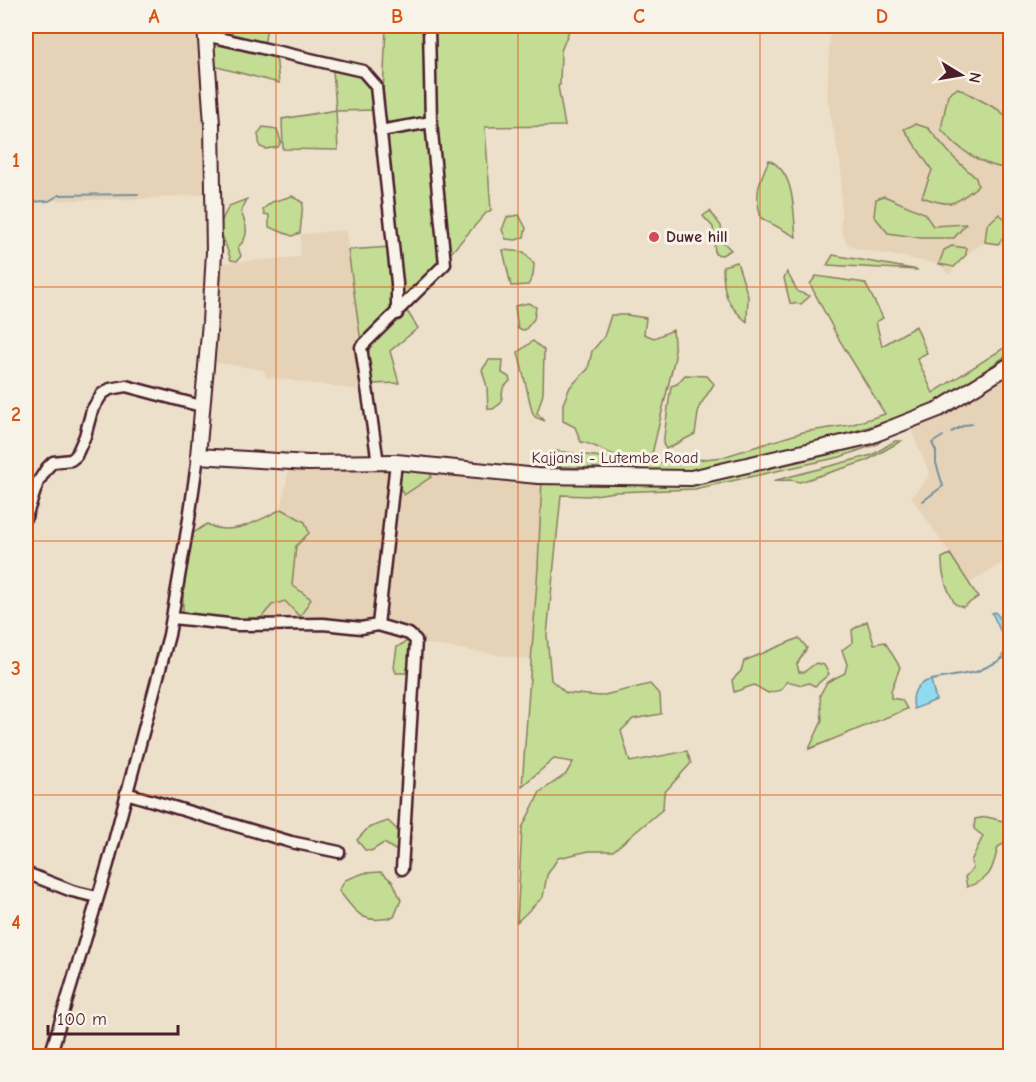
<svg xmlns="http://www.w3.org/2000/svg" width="1036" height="1082" viewBox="0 0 1036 1082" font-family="'Comic Neue',sans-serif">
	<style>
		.built { fill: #e6d3b7 }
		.green { fill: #c4dd94; stroke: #877e60; stroke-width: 1.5 }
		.water { fill: #90dbf0; stroke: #7490a1; stroke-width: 1.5 }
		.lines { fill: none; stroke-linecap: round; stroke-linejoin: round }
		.stream { stroke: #7490a1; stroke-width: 2 }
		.street-casing { stroke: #4a1f2b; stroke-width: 15 }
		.secondary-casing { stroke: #4a1f2b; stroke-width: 18 }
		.street { stroke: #f7f3e8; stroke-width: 10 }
		.secondary { stroke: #f7f3e8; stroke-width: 14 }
		.grid { fill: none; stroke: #d8530f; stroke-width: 1.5; stroke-opacity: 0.55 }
		.poi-dot { fill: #d1495b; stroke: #f7f3e8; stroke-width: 2 }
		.labels { text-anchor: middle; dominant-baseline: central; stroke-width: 6; stroke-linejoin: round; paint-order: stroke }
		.poi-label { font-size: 16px; font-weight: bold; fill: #4a1f2b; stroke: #f7f3e8; text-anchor: start }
		.street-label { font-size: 16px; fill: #4a1f2b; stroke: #f7f3e8 }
		.neatline { fill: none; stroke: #d8530f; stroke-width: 2 }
		.grid-label { font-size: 20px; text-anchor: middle; font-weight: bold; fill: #d8530f }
	</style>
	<rect width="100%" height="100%" fill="#ede0cb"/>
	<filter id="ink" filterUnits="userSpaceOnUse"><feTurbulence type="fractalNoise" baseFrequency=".0167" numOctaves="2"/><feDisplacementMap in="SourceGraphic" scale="12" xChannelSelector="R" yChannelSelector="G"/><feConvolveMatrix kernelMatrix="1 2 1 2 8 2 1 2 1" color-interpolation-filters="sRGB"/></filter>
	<g filter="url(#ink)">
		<path class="built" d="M 26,26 L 199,26 L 209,194 L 146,199 L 26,201 Z
			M 830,26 L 1010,26 L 1010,247 L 985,242 L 966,255 L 949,275 L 939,264 L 857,249 L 846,243 L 841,229 L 841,169 L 827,97 Z
			M 346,230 L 365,391 L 266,377 L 264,370 L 211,362 L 218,263 L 300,257 L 301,234 Z
			M 1010,371 L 1010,558 L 970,583 L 911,497 L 930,475 L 909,425 Z
			M 393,466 L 375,616 L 371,621 L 364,626 L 260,619 L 289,467 Z
			M 400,469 L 542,478 L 538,567 L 531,660 L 420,643 L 386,624 L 384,600 Z"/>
		<path class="green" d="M 213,26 L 267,26 L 264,46 L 214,33 Z
			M 386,26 L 425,26 L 428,113 L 423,121 C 409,123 392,129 382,117 Z
			M 431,26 L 464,26 L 464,30 L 478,26 L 571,26 L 561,51 L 560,85 L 558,86 L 565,126 L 485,127 L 491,210 L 486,213 L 450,254 L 447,253 L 434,134 Z
			M 212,41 L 276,55 L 279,83 L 213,66 Z
			M 333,70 L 354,73 L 370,83 L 375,110 L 336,111 L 338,150 L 283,149 L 282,119 L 336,110 Z
			M 958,88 L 997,109 L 1010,119 L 1010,163 L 1003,168 C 978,163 957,148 941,129 L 948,95 Z
			M 915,124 L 928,128 L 954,158 L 976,178 L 978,186 C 953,205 953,208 922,197 L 932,170 L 904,129 Z
			M 263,127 L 277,129 L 281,142 L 278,147 L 266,149 L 260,147 L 258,134 Z
			M 424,128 L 428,129 L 431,182 L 441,258 L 439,268 L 400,302 L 386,135 Z
			M 769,160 C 796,173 793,211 796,237 L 761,218 C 754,194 759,181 769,160 Z
			M 292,196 L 303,203 L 300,233 L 292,236 L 269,227 L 269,215 L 264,214 L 263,209 L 272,202 Z
			M 884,196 L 924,213 L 933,226 L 966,224 L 954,238 L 921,238 L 888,233 L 874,216 L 876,199 Z
			M 247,199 L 241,212 C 247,226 250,236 238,247 L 241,256 L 237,261 L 231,260 L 219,226 L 229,206 Z
			M 710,211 L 721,226 L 724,243 L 731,250 L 722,255 L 715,254 L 713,227 L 703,216 Z
			M 999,214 L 1009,222 L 1006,234 L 998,244 L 985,242 L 987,225 Z
			M 519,215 L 526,228 L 524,237 L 516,240 L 506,239 L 502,230 L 507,217 Z
			M 952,246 L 966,248 L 966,255 L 954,267 L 939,264 L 944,250 Z
			M 390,247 L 394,310 L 361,343 L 348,250 Z
			M 503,250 L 524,252 L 534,264 L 533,276 L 528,285 L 511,286 Z
			M 833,255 L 918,270 L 827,265 Z
			M 737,262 L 748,296 L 747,322 C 726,304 723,294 723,266 Z
			M 787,272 L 798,292 L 810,296 L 801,304 L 790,303 L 784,278 Z
			M 816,276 L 865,283 L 883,318 L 876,322 L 882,346 L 916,326 L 927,353 L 917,358 L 933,393 L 1010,344 L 1010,353 L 937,403 L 917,412 L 816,443 L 705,470 L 682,472 L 547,466 L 549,455 L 556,451 L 632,461 L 668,463 L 723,457 L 803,432 L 850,425 L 885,414 L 837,336 L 810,284 Z
			M 528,303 L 536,307 L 534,319 L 525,330 L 518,329 L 515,306 Z
			M 407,311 L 418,328 L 390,351 L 399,383 L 370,384 L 367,356 L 374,337 Z
			M 611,315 L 627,315 L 646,318 L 644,334 L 654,338 L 673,330 L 675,357 L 652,454 C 642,456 629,458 618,456 C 605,453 595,444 581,442 L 575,427 L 563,421 L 563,404 L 570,387 L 588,369 L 592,351 L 604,337 Z
			M 533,341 L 544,350 L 543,394 L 537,413 L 545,421 L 535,417 L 532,411 L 518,352 Z
			M 489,360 L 503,360 L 502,373 L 509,377 L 510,381 L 503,388 L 501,403 L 493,409 L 488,409 L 487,387 L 482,370 Z
			M 685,375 L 707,376 L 714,384 L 699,407 L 695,434 L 666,449 L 663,444 L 671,386 L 677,384 Z
			M 887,436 L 877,444 L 840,457 L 695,489 L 615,492 L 588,496 L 561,495 L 547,635 L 551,680 L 566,693 L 600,696 L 650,684 L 660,695 L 661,714 L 633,719 L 621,731 L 630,762 L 687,751 L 691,763 L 664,793 L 663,809 L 613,851 L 589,851 L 558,858 L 547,875 L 543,897 L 517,922 L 522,828 L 540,792 L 566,774 L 573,762 L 554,759 L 522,786 L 538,567 L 542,478 L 683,484 Z
			M 895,441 L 901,441 L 866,461 L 800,482 L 791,480 L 773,481 L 872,455 Z
			M 403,469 L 431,472 L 431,477 L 404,495 C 397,485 396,478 403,469 Z
			M 282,509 L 305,522 L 309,533 L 296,546 L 292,585 L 311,599 L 300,617 L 285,601 L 272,605 L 260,619 C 227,623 215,623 183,612 L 183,570 L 192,534 L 207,524 C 231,538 259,520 282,509 Z
			M 950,554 L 978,597 L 963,607 L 955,604 C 947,589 941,575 942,558 Z
			M 867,621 L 874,644 L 885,642 L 900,667 L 891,691 L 891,698 L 902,700 L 907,709 L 809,749 L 822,721 L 820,695 L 827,682 L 845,673 L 847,664 L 842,650 L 853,642 L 852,630 Z
			M 799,638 L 807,648 L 797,664 L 799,672 L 804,672 L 816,663 L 824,665 L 829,674 L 815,686 L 809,683 L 802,685 L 787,681 L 781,690 L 768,693 L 754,685 L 734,692 L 732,680 L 741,671 L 744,661 Z
			M 409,640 L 414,644 L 406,673 L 396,673 L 394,667 L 397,647 Z
			M 987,817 L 1007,822 L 1004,833 L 1007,842 L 998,847 C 992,871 992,878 967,887 L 965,877 L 973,868 L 971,861 L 983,836 L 974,829 L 975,819 Z
			M 388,821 L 401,833 L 398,850 L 395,850 L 384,843 L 371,851 L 365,850 L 357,840 L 368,828 Z
			M 381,872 L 393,882 L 401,900 L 394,917 C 362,925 358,914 339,891 L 345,880 L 364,873 Z"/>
		<path class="water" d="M 995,612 C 1006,624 1011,638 1010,654 L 999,661 L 1008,647 L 992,613 Z
			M 931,680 L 936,700 L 914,709 C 911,695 915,683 931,680 Z"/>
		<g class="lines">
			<path class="stream" d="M 26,202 L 49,201 L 59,195 L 138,194
				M 951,432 L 965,425 L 972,424
				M 923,501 L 943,486 L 936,463 L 936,451 L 932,443 L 943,436
				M 931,680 L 976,672 L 999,661"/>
			<g class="street-casing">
				<path id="street" d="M 205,35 L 363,71 L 376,86 L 397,283 L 397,314
					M 380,131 L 431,122
					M 378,463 L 361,347 L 445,264 L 431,122 L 429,26
					M 26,517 L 38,482 L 47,468 L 53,462 L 71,460 L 76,456 L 85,436 L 92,410 L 102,394 L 110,389 L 126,386 L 201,406
					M 173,618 L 238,625 L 323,624 L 361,628 L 378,625 L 409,634 L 416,640 L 402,869
					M 378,625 L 396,462
					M 126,793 L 291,842 L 339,852
					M 26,873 L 72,891 L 97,897
					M 50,1056 L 108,864 L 169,635 L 189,519 L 198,456"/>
			</g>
			<g class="secondary-casing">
				<path id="secondary" d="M 205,26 L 212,124 L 214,252 L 210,322 L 198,456 L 308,463 L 396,462 L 538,476 L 691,478 L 868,437 L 939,409 L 1010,365"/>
			</g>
			<use href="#street" class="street"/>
			<use href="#secondary" class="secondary"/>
		</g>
	</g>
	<path class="grid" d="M 276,26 L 276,1056M 518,26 L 518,1056M 760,26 L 760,1056M 26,287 L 1010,287M 26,541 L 1010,541M 26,795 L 1010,795"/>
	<circle class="poi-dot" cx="654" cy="237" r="6"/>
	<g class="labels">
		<g class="poi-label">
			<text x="666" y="237">Duwe hill</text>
		</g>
		<g class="street-label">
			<text x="615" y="458">Kajjansi - Lutembe Road</text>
		</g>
	</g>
	<rect width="1036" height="1082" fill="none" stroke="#f7f3e8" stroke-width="66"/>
	<g transform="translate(961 75) rotate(101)" stroke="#f7f3e8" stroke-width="4.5" paint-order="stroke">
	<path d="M0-4.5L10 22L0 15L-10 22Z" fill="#4a1f2b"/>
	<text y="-9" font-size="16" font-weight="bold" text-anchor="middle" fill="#4a1f2b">N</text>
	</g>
	<path d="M48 1025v9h130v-9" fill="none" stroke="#4a1f2b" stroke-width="3"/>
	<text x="57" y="1025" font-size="18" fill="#4a1f2b" stroke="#f7f3e8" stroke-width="4.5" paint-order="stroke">100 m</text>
	<rect x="33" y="33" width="970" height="1016" class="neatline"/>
	<g class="grid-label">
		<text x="154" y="23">A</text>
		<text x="397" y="23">B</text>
		<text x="639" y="23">C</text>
		<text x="882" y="23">D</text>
		<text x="16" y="167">1</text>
		<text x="16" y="421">2</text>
		<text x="16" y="675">3</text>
		<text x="16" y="929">4</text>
	</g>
</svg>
